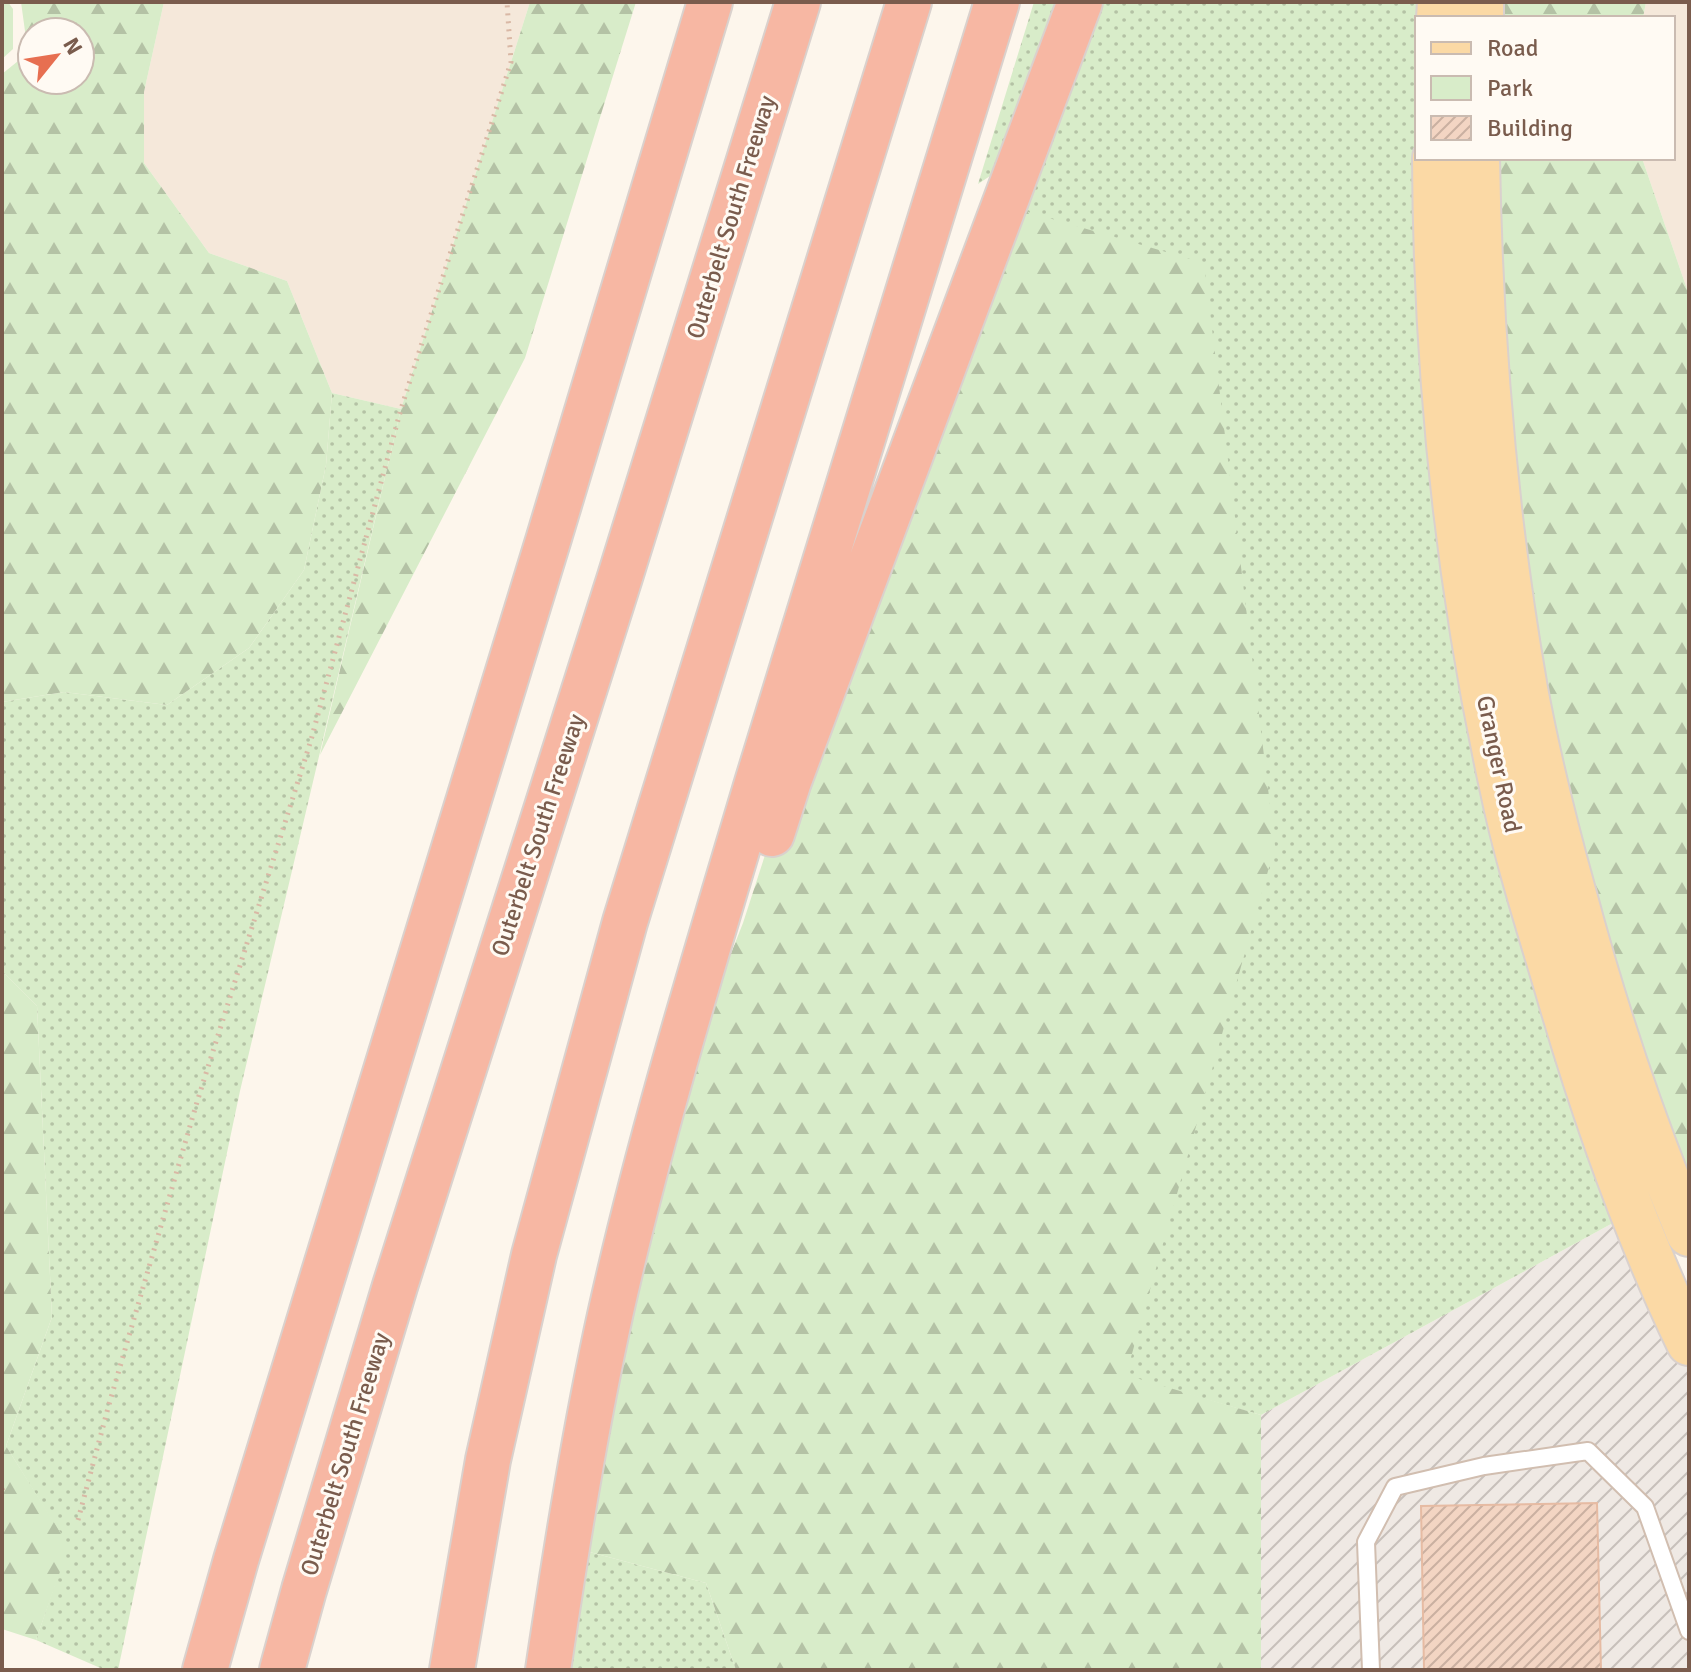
<svg xmlns="http://www.w3.org/2000/svg" width="1691" height="1672" viewBox="0 0 1691 1672" font-family="Signika,sans-serif">
	<style>
		.residential { fill: #f5e8da }
		.industrial { fill: url(#industrial-furrows) }
		.green { fill: url(#green-dots) }
		.forest { fill: url(#forest-firs); fill-rule: evenodd }
		.pitch { fill: #d8ecc9 }
		.building { fill: url(#building-hatch); stroke: #e6bba3; stroke-width: 2 }
		.lines { fill: none; stroke-linecap: round; stroke-linejoin: round }
		.service-casing { stroke: #d1beb0; stroke-width: 20 }
		.primary-casing { stroke: #dad1cd; stroke-width: 48 }
		.motorway-casing { stroke: #dad1cd; stroke-width: 48 }
		.path { stroke: #d9b8a5; stroke-width: 5; stroke-dasharray: 2 6; stroke-linecap: butt }
		.service { stroke: #fff; stroke-width: 16 }
		.primary { stroke: #fbd9a5; stroke-width: 44 }
		.motorway { stroke: #f7b7a3; stroke-width: 44 }
		.labels { text-anchor: middle; dominant-baseline: central; stroke-width: 6; stroke-linejoin: round; paint-order: stroke }
		.street-label { font-size: 24px; fill: #7a5c4d; stroke: #fffaf3 }
	</style>
	<defs>
		<pattern id="industrial-furrows" width="10" height="10" patternUnits="userSpaceOnUse" patternTransform="scale(2)"><rect width="10" height="10" fill="#efe9e4"/><path d="M-1 1l2-2M0 10L10 0M9 11l2-2" fill="none" stroke="#c7c0bb"/></pattern>
		<pattern id="green-dots" width="8" height="8" patternUnits="userSpaceOnUse" patternTransform="scale(2)"><rect width="8" height="8" fill="#d8ecc9"/><path d="M2 2h.1M6 6h.1" fill="none" stroke="#b4c2a5" stroke-width="1.8" stroke-linecap="round"/></pattern>
		<pattern id="forest-firs" width="22" height="20" patternUnits="userSpaceOnUse" patternTransform="scale(2)"><rect width="22" height="20" fill="#d8ecc9"/><path d="M5 1l3.5 6h-7zM16 11l3.5 6h-7z" fill="#b4c2a5"/></pattern>
		<pattern id="building-hatch" width="6" height="6" patternUnits="userSpaceOnUse" patternTransform="scale(2)"><rect width="6" height="6" fill="#f3d5c3"/><path d="M-1 1l2-2M0 6l6-6M5 7l2-2" fill="none" stroke="#cab0a1"/></pattern>
	</defs>
	<rect width="100%" height="100%" fill="#fdf6ec"/>
	<path class="residential" d="M 164,2 L 530,2 L 401,409 L 332,393 L 287,281 L 209,253 L 144,163 L 144,92 Z
		M 1646,2 L 1689,2 L 1689,295 L 1642,158 L 1673,158 L 1673,18 L 1643,18 Z"/>
	<path class="industrial" d="M 1633,1212 L 1689,1343 L 1689,1670 L 1261,1670 L 1261,1415 Z"/>
	<path class="green" d="M 1034,2 L 1057,2 L 999,170 L 978,184 Z
		M 1080,2 L 1440,2 L 1439,18 L 1417,18 L 1417,158 L 1633,1212 L 1261,1415 L 1125,1376 L 1274,846 L 1004,205 Z
		M 332,393 L 401,409 L 240,1091 L 118,1670 L 105,1670 L 36,1640 L 68,1546 L 6,1446 L 52,1317 L 37,1006 L 2,971 L 2,702 L 64,692 L 167,705 L 249,648 L 304,570 L 326,465 Z
		M 567,1546 L 706,1583 L 736,1670 L 548,1670 Z"/>
	<path class="forest" d="M 21,2 L 164,2 L 144,92 L 144,163 L 209,253 L 287,281 L 332,393 L 326,465 L 304,570 L 249,648 L 167,705 L 64,692 L 2,702 L 2,74 L 28,53 ZM 80,32 L 80,80 L 32,80 L 32,32 Z
		M 530,2 L 636,2 L 525,358 L 320,755 L 401,409 Z
		M 1481,2 L 1646,2 L 1643,18 L 1481,18 Z
		M 1477,158 L 1642,158 L 1689,295 L 1689,1234 L 1553,820 Z
		M 1004,205 L 1204,263 L 1275,846 L 1126,1375 L 1261,1415 L 1261,1670 L 736,1670 L 706,1583 L 567,1546 L 646,1169 L 743,923 L 789,781 Z
		M 2,971 L 37,1006 L 52,1317 L 6,1446 L 69,1546 L 36,1640 L 2,1629 Z"/>
	<path class="pitch" d="M 2,2 L 8,2 L 13,9 L 13,49 L 2,59 Z"/>
	<path class="building" d="M 1597,1503 L 1601,1670 L 1424,1670 L 1421,1506 Z"/>
	<g class="lines">
		<g class="service-casing">
			<path id="service" d="M 1371,1670 L 1366,1542 L 1395,1487 L 1484,1466 L 1588,1451 L 1645,1507 L 1689,1631"/>
		</g>
		<g class="primary-casing">
			<path id="primary" d="M 1439,18 L 1440,2
				M 1481,18 L 1481,2
				M 1435,158 C 1436,369 1457,580 1502,786 C 1516,854 1537,920 1557,987 C 1592,1108 1634,1229 1689,1343
				M 1477,158 C 1480,336 1494,513 1525,689 C 1538,759 1555,827 1574,895 C 1605,1011 1643,1124 1689,1234"/>
		</g>
		<g class="motorway-casing">
			<path id="motorway" d="M 772,834 L 789,781 L 1080,2
				M 205,1670 L 236,1560 L 548,541 L 710,2
				M 282,1670 L 304,1590 L 395,1286 L 620,577 L 798,2
				M 452,1670 L 488,1460 L 534,1255 L 625,922 L 909,2
				M 548,1670 C 566,1550 585,1429 611,1311 C 651,1132 705,958 757,783 C 835,522 916,262 997,2"/>
		</g>
		<path class="path" d="M 2,1489 L 6,1496
			M 78,1520 L 108,1408 L 197,1102 L 311,740 L 401,409 L 511,62 L 507,2"/>
		<use href="#service" class="service"/>
		<use href="#primary" class="primary"/>
		<use href="#motorway" class="motorway"/>
	</g>
	<g class="labels">
		<g class="street-label">
			<text transform="translate(731 217) rotate(-73)">Outerbelt South Freeway</text>
			<text transform="translate(1499 764) rotate(78)">Granger Road</text>
			<text transform="translate(538 835) rotate(-72)">Outerbelt South Freeway</text>
			<text transform="translate(345 1454) rotate(-73)">Outerbelt South Freeway</text>
		</g>
	</g>
	<rect width="1691" height="1672" fill="none" stroke="#7a5c4d" stroke-width="8"/>
	<rect x="1415" y="16" width="260" height="144" fill="#fffaf3" stroke="#cabbb1" stroke-width="2"/>
	<rect x="1431" y="42" width="40" height="12" fill="#fbd9a5" stroke="#cabbb1" stroke-width="2"/>
	<text x="1487" y="56" font-size="24" fill="#7a5c4d">Road</text>
	<rect x="1431" y="76" width="40" height="24" fill="#d8ecc9" stroke="#cabbb1" stroke-width="2"/>
	<text x="1487" y="96" font-size="24" fill="#7a5c4d">Park</text>
	<rect x="1431" y="116" width="40" height="24" fill="url(#building-hatch)" stroke="#cabbb1" stroke-width="2"/>
	<text x="1487" y="136" font-size="24" fill="#7a5c4d">Building</text>
	<g transform="translate(56 56) rotate(60)"><circle r="38" fill="#fffaf3" stroke="#cabbb1" stroke-width="2"/>
	<path d="M0-6L14 30L0 20L-14 30Z" fill="#e76f51"/>
	<text y="-12" font-size="22" font-weight="bold" text-anchor="middle" fill="#7a5c4d">N</text>
	</g>
</svg>
